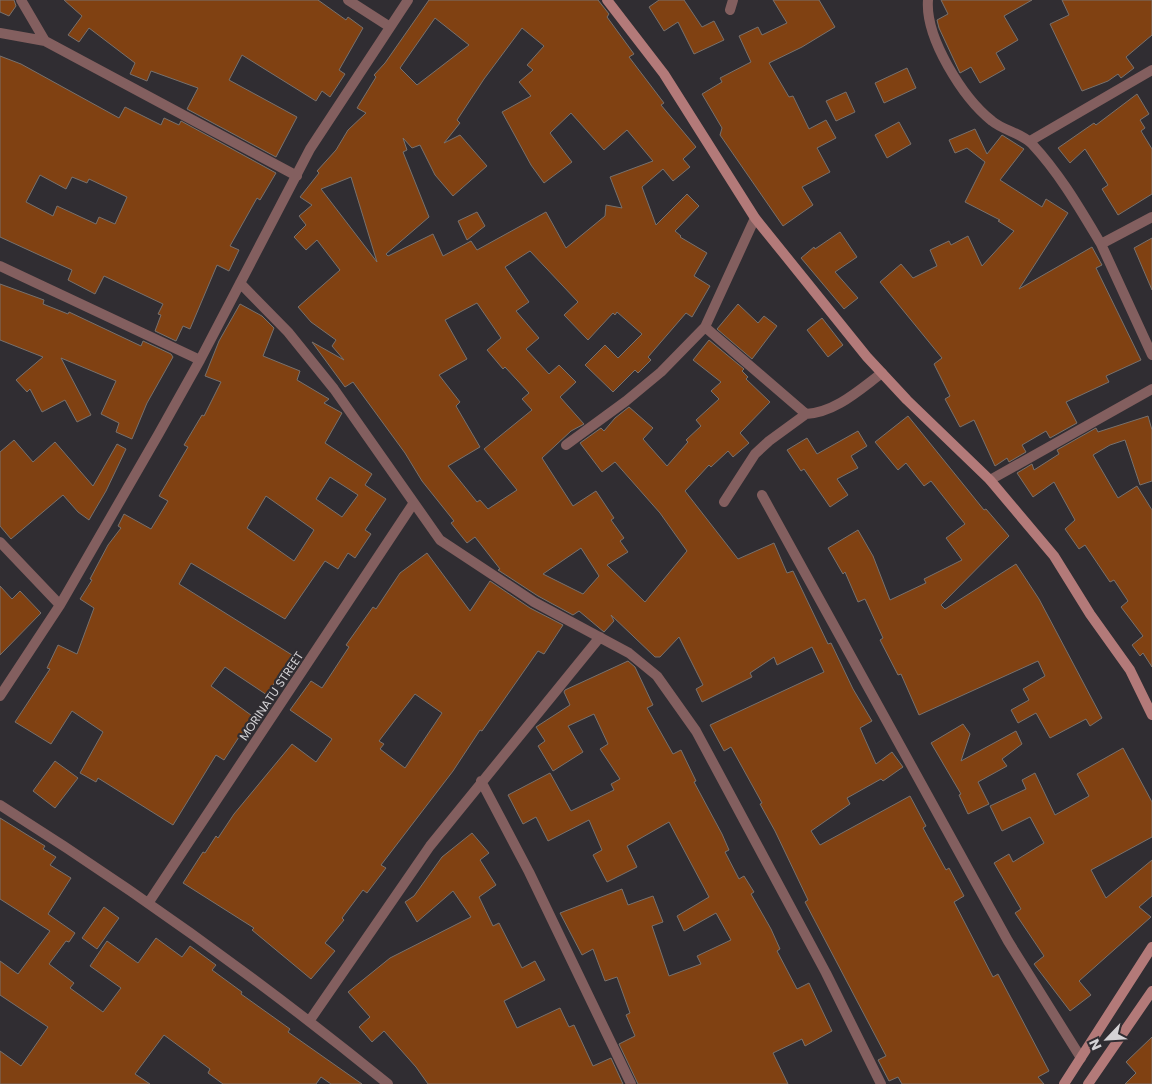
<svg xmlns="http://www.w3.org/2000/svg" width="1152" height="1084" viewBox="0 0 1152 1084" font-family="Poppins,sans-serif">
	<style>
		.building { fill: #804112; stroke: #78716d; fill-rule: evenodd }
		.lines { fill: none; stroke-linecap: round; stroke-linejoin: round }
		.street { stroke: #835f5f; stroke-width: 10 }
		.secondary { stroke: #b37a79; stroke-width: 10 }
		.labels { text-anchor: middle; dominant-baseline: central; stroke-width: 4.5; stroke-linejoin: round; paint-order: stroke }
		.street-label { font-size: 12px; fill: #d4d2d5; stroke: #302d32 }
	</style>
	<rect width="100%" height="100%" fill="#302d32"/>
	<path class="building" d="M 0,0 L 14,0 L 16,6 L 9,16 L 0,12 Z
		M 64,0 L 318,0 L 346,20 L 348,17 L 363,28 L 339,70 L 345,74 L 330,97 L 322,91 L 316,101 L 242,55 L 229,80 L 297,117 L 276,157 L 187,109 L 198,88 L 151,71 L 147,81 L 130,74 L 135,63 L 89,28 L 79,42 L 68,35 L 82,16 Z
		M 429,0 L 598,0 L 609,14 L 607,17 L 634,54 L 629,57 L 664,103 L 661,105 L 696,147 L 683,159 L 690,167 L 673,181 L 663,169 L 642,187 L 656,225 L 687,194 L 699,206 L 675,231 L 681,236 L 680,237 L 707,253 L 694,276 L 710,286 L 692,317 L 686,313 L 648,357 L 651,360 L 638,373 L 635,370 L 613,392 L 585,365 L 605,345 L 618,358 L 642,334 L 617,312 L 615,315 L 613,313 L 588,340 L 564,315 L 578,302 L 530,251 L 505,267 L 529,302 L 516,311 L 539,338 L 526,349 L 549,374 L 559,365 L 576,382 L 560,397 L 584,424 L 571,431 L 542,458 L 573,506 L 596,491 L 614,518 L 611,520 L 624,538 L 620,541 L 628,552 L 607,565 L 645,602 L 687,551 L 660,513 L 615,462 L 602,472 L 580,443 L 601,428 L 604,431 L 615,418 L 629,407 L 653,428 L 643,439 L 667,466 L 688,442 L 686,440 L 701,426 L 696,420 L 719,399 L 711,391 L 721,382 L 693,360 L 709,340 L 744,369 L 742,371 L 748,377 L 746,379 L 770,402 L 740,433 L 749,443 L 733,457 L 728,451 L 711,467 L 709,465 L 685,491 L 738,559 L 774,543 L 787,573 L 793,571 L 828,644 L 831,643 L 853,689 L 872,721 L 860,728 L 876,764 L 892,752 L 903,767 L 883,781 L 881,779 L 847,798 L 850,804 L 811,831 L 820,845 L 910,796 L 926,826 L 923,828 L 946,870 L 949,868 L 964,896 L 954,902 L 993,977 L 998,974 L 1049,1071 L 1038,1077 L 1044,1084 L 902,1084 L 898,1077 L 889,1081 L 878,1060 L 886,1056 L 805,902 L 808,900 L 775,831 L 760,804 L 762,803 L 731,747 L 724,751 L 710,725 L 824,672 L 812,647 L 777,665 L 774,657 L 750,673 L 752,677 L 702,702 L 696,689 L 703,685 L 679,637 L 660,657 L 655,657 L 611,615 L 614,621 L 604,632 L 579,611 L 573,615 L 538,596 L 498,570 L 500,569 L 475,537 L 467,543 L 451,523 L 454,521 L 422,481 L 405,453 L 353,382 L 345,387 L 312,342 L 344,360 L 332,346 L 336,340 L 311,322 L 298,307 L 340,270 L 317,240 L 306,250 L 294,237 L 306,225 L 299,216 L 312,205 L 300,197 L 319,173 L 317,171 L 336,150 L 348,130 L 366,113 L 357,108 L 376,77 L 374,75 L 385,63 ZM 435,18 L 469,45 L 417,85 L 400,68 ZM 522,28 L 544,46 L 527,65 L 533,70 L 519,82 L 531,96 L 502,112 L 531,165 L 544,183 L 572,162 L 550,133 L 571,113 L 604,150 L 627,130 L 653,161 L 610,177 L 622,208 L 606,205 L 605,216 L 566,248 L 546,212 L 477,250 L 471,241 L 443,256 L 433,234 L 388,256 L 386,254 L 429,217 L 403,152 L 407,150 L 403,138 L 412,148 L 420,145 L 435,175 L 453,196 L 487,166 L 460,135 L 444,143 L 460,123 L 457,120 L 484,79 ZM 351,177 L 377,262 L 321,189 ZM 477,303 L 501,338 L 487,350 L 503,369 L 505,367 L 529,393 L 522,399 L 532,410 L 484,449 L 517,490 L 488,509 L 480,500 L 477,502 L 448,466 L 480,447 L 456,406 L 460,402 L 439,375 L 467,359 L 445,320 ZM 581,548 L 599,576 L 583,594 L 543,574 Z
		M 659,0 L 684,0 L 702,27 L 714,21 L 724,40 L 694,54 L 678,22 L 664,31 L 649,7 Z
		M 773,0 L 819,0 L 835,27 L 802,47 L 769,63 L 789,97 L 793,96 L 809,129 L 826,120 L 836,138 L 817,148 L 830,172 L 802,187 L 813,205 L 783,226 L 720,135 L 722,128 L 702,94 L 722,82 L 720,78 L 751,62 L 739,36 L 758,27 L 762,35 L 787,23 Z
		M 941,0 L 1032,0 L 1004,16 L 1018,40 L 996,53 L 1005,69 L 980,83 L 971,67 L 960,73 L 939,28 L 937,20 L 948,14 Z
		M 1062,0 L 1152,0 L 1152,35 L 1126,57 L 1134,68 L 1121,78 L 1118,74 L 1108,81 L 1082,91 L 1050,24 L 1069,15 Z
		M 0,56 L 21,64 L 119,118 L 125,107 L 161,125 L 164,118 L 179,125 L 181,121 L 276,173 L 260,200 L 257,198 L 230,246 L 239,250 L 229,271 L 217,265 L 190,329 L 183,326 L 176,341 L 155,331 L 161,315 L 158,314 L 163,304 L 104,276 L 95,294 L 68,280 L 72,270 L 0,237 ZM 40,175 L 66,189 L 72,177 L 87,183 L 89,179 L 127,197 L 115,224 L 99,217 L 96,224 L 57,206 L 53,216 L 26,202 Z
		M 907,68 L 916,88 L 884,103 L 875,83 Z
		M 846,92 L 855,112 L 836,121 L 826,101 Z
		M 1137,94 L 1149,114 L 1140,120 L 1145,128 L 1141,131 L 1152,149 L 1152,194 L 1118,215 L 1102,189 L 1108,185 L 1085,149 L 1070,163 L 1058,148 L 1094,123 L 1096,125 Z
		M 899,122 L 911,144 L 887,158 L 875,135 Z
		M 975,129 L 987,154 L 1002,135 L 1024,149 L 1000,180 L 1042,207 L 1046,199 L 1068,213 L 1019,289 L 1092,247 L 1102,265 L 1096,268 L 1141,360 L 1106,376 L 1109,382 L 1066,402 L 1077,423 L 1050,438 L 1046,431 L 1022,445 L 1026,452 L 1009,462 L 1007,458 L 995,466 L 974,420 L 960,427 L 945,399 L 950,396 L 934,364 L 942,358 L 880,282 L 901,264 L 913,278 L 937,266 L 930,250 L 949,241 L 951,245 L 968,236 L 982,266 L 1014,231 L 998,221 L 1000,220 L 965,202 L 985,162 L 967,148 L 955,153 L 949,140 Z
		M 477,212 L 485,226 L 467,240 L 458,221 Z
		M 840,232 L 857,257 L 835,272 L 858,298 L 844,309 L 801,258 L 814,247 L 815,249 Z
		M 1152,238 L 1152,290 L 1134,248 Z
		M 0,284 L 44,300 L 43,304 L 68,314 L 69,312 L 141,346 L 143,341 L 171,354 L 173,357 L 147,403 L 132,439 L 116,432 L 119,423 L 101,414 L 116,381 L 61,358 L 91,415 L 77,422 L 65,400 L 42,412 L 30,389 L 27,392 L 16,380 L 43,357 L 0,340 Z
		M 240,304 L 262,316 L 274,328 L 263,356 L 300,371 L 297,380 L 329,399 L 324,403 L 342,413 L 325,443 L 372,474 L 365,485 L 386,499 L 365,530 L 371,534 L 355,558 L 348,553 L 338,569 L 325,561 L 285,619 L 191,563 L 179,584 L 292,655 L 267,695 L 225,667 L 211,686 L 255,718 L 242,739 L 239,737 L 224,760 L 216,755 L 173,825 L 98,778 L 96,782 L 80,773 L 103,732 L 72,711 L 51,744 L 15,722 L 50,669 L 47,668 L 58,645 L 77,654 L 94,608 L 80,599 L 92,580 L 90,579 L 108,545 L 121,528 L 118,526 L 124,514 L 151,529 L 168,501 L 159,496 L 188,447 L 184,445 L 202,415 L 204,416 L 221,382 L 205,376 L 219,341 ZM 330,477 L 358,495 L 342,517 L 316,499 ZM 266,496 L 314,530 L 294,561 L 247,528 Z
		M 738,304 L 758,323 L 764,316 L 777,326 L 752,359 L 717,329 Z
		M 822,318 L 843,345 L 828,357 L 807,330 Z
		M 908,416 L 984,510 L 986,509 L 1009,536 L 941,605 L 945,609 L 1016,564 L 1039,599 L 1102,718 L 1090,726 L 1086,719 L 1050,738 L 1036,713 L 1018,723 L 1011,710 L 1029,700 L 1023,689 L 1045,676 L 1038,661 L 919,715 L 901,674 L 898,675 L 880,640 L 883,638 L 865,599 L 858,602 L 845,572 L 843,574 L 828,548 L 858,530 L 873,556 L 890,600 L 926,583 L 924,579 L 962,560 L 946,538 L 965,524 L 931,481 L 924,486 L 906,463 L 898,470 L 875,442 Z
		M 1148,416 L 1152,430 L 1152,481 L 1140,485 L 1125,440 L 1110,445 L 1093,455 L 1118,498 L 1137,486 L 1152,510 L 1152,667 L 1143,653 L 1140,656 L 1132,645 L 1143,636 L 1121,607 L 1128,601 L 1114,580 L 1110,582 L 1085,545 L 1079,549 L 1065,529 L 1075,520 L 1054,482 L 1033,497 L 1017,473 L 1032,464 L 1034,470 L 1059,454 L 1057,450 L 1096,428 L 1098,432 Z
		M 858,431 L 867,446 L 851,456 L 858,468 L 837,479 L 848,495 L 830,507 L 804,469 L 801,471 L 787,450 L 807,438 L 817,454 Z
		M 14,440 L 33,462 L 55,442 L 93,486 L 117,444 L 126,449 L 106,491 L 89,520 L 78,512 L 63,495 L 11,539 L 0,526 L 0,452 Z
		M 427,553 L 470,611 L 490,581 L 530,608 L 563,625 L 544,654 L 538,651 L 482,731 L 480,730 L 453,771 L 381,865 L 386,868 L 367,893 L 363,890 L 342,918 L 344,920 L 325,943 L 335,951 L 311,979 L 252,930 L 254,928 L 183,883 L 203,852 L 205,853 L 216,836 L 218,838 L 234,814 L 292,744 L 316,762 L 332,739 L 290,710 L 311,681 L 322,688 L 349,647 L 346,645 L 373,607 L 376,609 L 400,573 ZM 415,694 L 442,713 L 405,768 L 380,749 L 384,744 L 379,741 Z
		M 0,586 L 12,599 L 20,591 L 41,613 L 0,655 Z
		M 628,661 L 635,667 L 653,705 L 647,708 L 673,754 L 681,750 L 696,781 L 694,782 L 722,834 L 729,850 L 725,852 L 739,879 L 744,876 L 754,892 L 751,894 L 771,929 L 780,949 L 777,951 L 797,989 L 809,983 L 832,1031 L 805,1046 L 802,1039 L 773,1053 L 788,1084 L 638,1084 L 619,1044 L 635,1036 L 626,1015 L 630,1013 L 617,977 L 605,981 L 593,949 L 582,955 L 560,913 L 622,889 L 628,905 L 653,896 L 663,922 L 652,926 L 669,976 L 701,964 L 697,956 L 731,940 L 716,913 L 684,931 L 677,916 L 709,897 L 669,822 L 627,846 L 637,867 L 607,882 L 593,855 L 602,850 L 589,820 L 548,841 L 536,817 L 523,824 L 508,795 L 550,773 L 571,811 L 614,790 L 611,784 L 620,779 L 600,749 L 608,744 L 594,714 L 568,726 L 583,752 L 553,771 L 538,746 L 545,741 L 536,727 L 570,705 L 564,692 L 565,690 Z
		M 963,724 L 970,734 L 961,761 L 1016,731 L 1022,744 L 1002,759 L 1007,766 L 978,782 L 989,804 L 968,814 L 959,795 L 961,794 L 931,743 Z
		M 1123,748 L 1152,802 L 1152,837 L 1091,870 L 1106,898 L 1152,860 L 1152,896 L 1139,907 L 1151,917 L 1079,981 L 1091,995 L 1070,1011 L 1034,964 L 1044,956 L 1015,913 L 1021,909 L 994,863 L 1009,854 L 1013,862 L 1044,843 L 1030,817 L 1002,831 L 990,806 L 1026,789 L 1022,780 L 1035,773 L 1055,815 L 1089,796 L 1077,774 Z
		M 55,761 L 78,778 L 55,808 L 33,791 Z
		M 0,818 L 45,846 L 43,849 L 56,857 L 50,865 L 71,878 L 48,914 L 75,933 L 69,942 L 66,941 L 49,964 L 74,983 L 70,988 L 103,1012 L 121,988 L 90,966 L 107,941 L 138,963 L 156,938 L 182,957 L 190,946 L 216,965 L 212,970 L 242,992 L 241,994 L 290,1029 L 288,1032 L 362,1084 L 331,1084 L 321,1077 L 316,1084 L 223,1084 L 208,1073 L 210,1069 L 164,1035 L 135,1074 L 150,1084 L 0,1084 L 0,1051 L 21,1066 L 48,1027 L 0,995 L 0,961 L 18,974 L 50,931 L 0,899 Z
		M 472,833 L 489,853 L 480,860 L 496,885 L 479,897 L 493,926 L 499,923 L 522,968 L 535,961 L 545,980 L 504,1001 L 517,1028 L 560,1008 L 569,1027 L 574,1025 L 593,1066 L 611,1058 L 623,1084 L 428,1084 L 416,1067 L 384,1031 L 372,1042 L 359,1027 L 370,1017 L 348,992 L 390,958 L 471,917 L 453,891 L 417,922 L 405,902 L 414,896 L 442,857 Z
		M 104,907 L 119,918 L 97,949 L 82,938 Z
		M 1152,1037 L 1152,1084 L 1125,1084 L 1136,1073 L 1126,1062 Z"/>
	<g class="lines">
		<path class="street" d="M 21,0 L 45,41
			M 348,0 L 390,27
			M 928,0 C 925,38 963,98 992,121 C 1004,131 1022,133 1032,144 C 1060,174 1080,209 1101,244
			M 730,10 L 733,0
			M 0,33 L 45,41 L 297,176
			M 1030,141 L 1152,70
			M 1152,217 L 1101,244 L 1152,355
			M 0,266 L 200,360
			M 240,283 L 288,332 L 334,389 L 440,540 L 534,602 L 629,653 L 657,676 L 696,731 L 826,973 L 881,1084
			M 705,327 L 806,414 C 836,412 859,390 882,373
			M 566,445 L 626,401 L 661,372 L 705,327 L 755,218
			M 990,480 L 1152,389
			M 762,495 L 1008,941 L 1081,1058
			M 724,502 L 755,454 L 769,441 L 806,414
			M 0,542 L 60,605
			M 0,696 L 60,605 L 158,435 L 200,360 L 310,149 L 408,0
			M 481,781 L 529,872 L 631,1084
			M 0,805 C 135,890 264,983 388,1084
			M 149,902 L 413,504
			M 310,1020 L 430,846 L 600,637"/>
		<path class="secondary" d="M 607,0 L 664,74 L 755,218 L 867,357 L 907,400 L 990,480 L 1054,556 L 1090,614 L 1130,670 L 1152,715
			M 1064,1084 L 1152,947
			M 1088,1084 L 1152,991"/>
	</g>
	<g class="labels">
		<g class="street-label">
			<text transform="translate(271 696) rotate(-56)">MORINATU STREET</text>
		</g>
	</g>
	<g transform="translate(1107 1039) rotate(245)" stroke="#302d32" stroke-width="4" paint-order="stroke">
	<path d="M0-4L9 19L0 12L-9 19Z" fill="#d4d2d5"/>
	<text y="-8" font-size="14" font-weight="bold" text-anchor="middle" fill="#d4d2d5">N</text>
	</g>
</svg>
